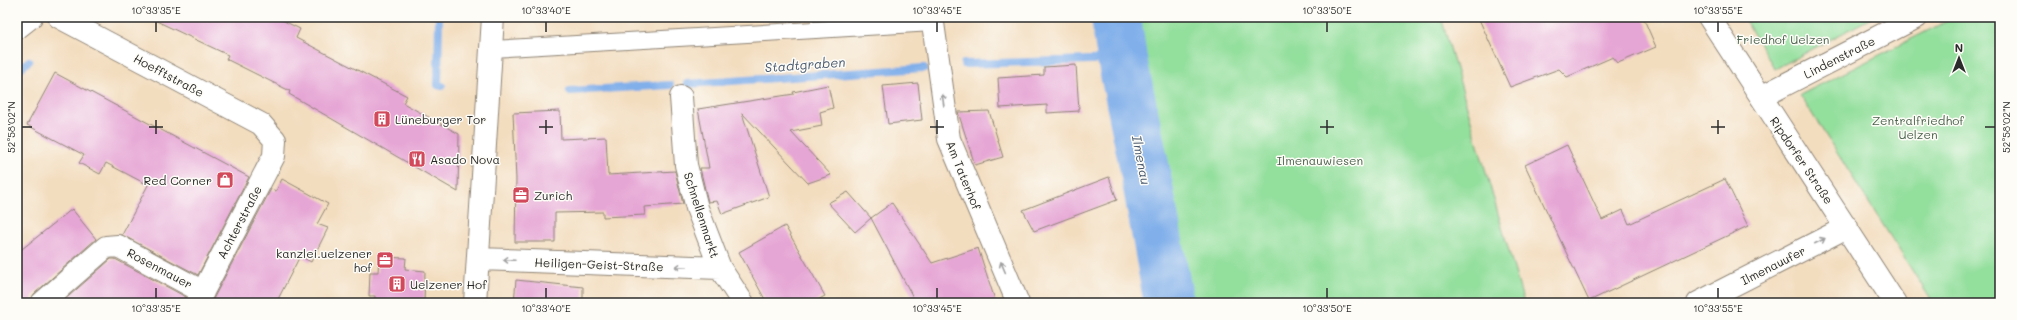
<svg xmlns="http://www.w3.org/2000/svg" width="2017" height="320" viewBox="0 0 2017 320" font-family="Mali,sans-serif">
	<style>
		.green { fill: #93df9c; stroke: #5f8564 }
		.lines { fill: none; stroke-linecap: round; stroke-linejoin: round }
		.stream { stroke: #80afea; stroke-width: 8 }
		.river { stroke: #80afea; stroke-width: 50 }
		.building { fill: #e6a6d5 }
		.lane-casing { stroke: #8f8475; stroke-width: 18 }
		.street-casing { stroke: #8f8475; stroke-width: 24 }
		.lane { stroke: #fff; stroke-width: 16 }
		.street { stroke: #fff; stroke-width: 22 }
		.oneway { stroke: #a0a0a0 }
		.ticks { fill: none; stroke: #2b2b2b; stroke-width: 1.5 }
		.labels { text-anchor: middle; dominant-baseline: central; stroke-width: 3; stroke-linejoin: round; paint-order: stroke }
		.park-label { font-size: 12px; fill: #4a614d; stroke: #fdfcf7 }
		.street-label { font-size: 12px; fill: #2b2b2b; stroke: #fdfcf7 }
		.poi-label { font-size: 12px; fill: #2b2b2b; stroke: #fdfcf7; text-anchor: start }
		.water-label { font-size: 13px; font-style: italic; fill: #49596e; stroke: #fdfcf7 }
		.neatline { fill: none; stroke: #2b2b2b; stroke-width: 1.5 }
		.ticks-label { font-size: 10px; text-anchor: middle; fill: #2b2b2b }
	</style>
	<rect width="100%" height="100%" fill="#fdfcf7"/>
	<filter id="ink" filterUnits="userSpaceOnUse"><feTurbulence type="fractalNoise" baseFrequency=".025" numOctaves="2"/><feDisplacementMap in="SourceGraphic" scale="8" xChannelSelector="R" yChannelSelector="G"/><feConvolveMatrix kernelMatrix="1 2 1 2 8 2 1 2 1" color-interpolation-filters="sRGB"/></filter>
	<filter id="wash" filterUnits="userSpaceOnUse"><feTurbulence type="fractalNoise" baseFrequency=".012" numOctaves="4" result="noise"/><feDisplacementMap in="SourceGraphic" scale="16" xChannelSelector="R" yChannelSelector="G"/><feGaussianBlur stdDeviation="0.9" result="paint"/><feColorMatrix in="noise" values="0 0 0 0 0 0 0 0 0 0 0 0 0 0 0 0 0 1.4 0 .05"/><feComposite in="paint" operator="in"/></filter>
	<g filter="url(#wash)">
		<rect width="100%" height="100%" fill="#f3ddbf"/>
		<path class="green" d="M 1115,17 L 1441,17 L 1524,303 L 1160,303 L 1156,291 L 1144,165 L 1122,59 Z
			M 1743,17 L 1873,17 L 1775,69 Z
			M 1955,17 L 2000,17 L 2000,303 L 1933,303 L 1800,95 Z"/>
		<g class="lines">
			<path class="stream" d="M 439,17 L 438,85 L 442,86
				M 964,64 L 1122,59
				M 17,71 L 29,61
				M 687,84 L 924,68
				M 570,91 L 670,85"/>
			<path class="river" d="M 1116,17 L 1122,59 L 1144,165 L 1169,303"/>
		</g>
		<g id="blocks">
			<path class="building" d="M 148,17 L 276,17 L 300,29 L 296,38 L 407,96 L 403,103 L 459,134 L 458,192 L 289,94 L 290,91 L 226,59 L 228,55 Z
				M 1478,17 L 1643,17 L 1656,47 L 1618,63 L 1613,57 L 1567,77 L 1559,69 L 1510,87 Z
				M 1076,65 L 1079,111 L 1047,113 L 1047,105 L 1000,108 L 998,78 L 1044,75 L 1044,67 Z
				M 55,73 L 249,177 L 198,275 L 122,235 L 148,185 L 106,163 L 100,174 L 79,163 L 84,155 L 27,125 Z
				M 918,83 L 922,120 L 888,124 L 883,86 Z
				M 828,85 L 833,108 L 820,112 L 822,126 L 791,132 L 831,175 L 808,183 L 742,113 L 769,197 L 722,214 L 717,201 L 708,202 L 700,168 L 709,168 L 698,109 L 794,94 L 793,92 Z
				M 560,111 L 561,139 L 606,137 L 608,175 L 675,171 L 683,204 L 644,207 L 645,215 L 603,217 L 603,212 L 555,213 L 555,242 L 515,242 L 516,179 L 513,113 Z
				M 989,111 L 1003,157 L 975,165 L 958,112 Z
				M 1567,145 L 1602,220 L 1623,210 L 1629,224 L 1725,179 L 1748,226 L 1589,301 L 1525,165 Z
				M 1109,177 L 1117,200 L 1034,231 L 1023,210 Z
				M 282,179 L 328,204 L 317,224 L 328,228 L 311,262 L 300,256 L 276,303 L 211,303 L 271,189 L 276,191 Z
				M 848,192 L 871,218 L 855,232 L 828,203 Z
				M 892,203 L 932,263 L 978,248 L 996,303 L 916,303 L 871,218 Z
				M 72,209 L 96,239 L 34,294 L 30,303 L 17,303 L 17,253 Z
				M 785,226 L 825,296 L 812,303 L 767,303 L 739,252 Z
				M 379,257 L 406,258 L 405,269 L 425,271 L 424,303 L 375,303 L 375,296 L 369,296 L 370,272 L 378,272 Z
				M 111,259 L 115,259 L 186,297 L 185,303 L 61,303 Z
				M 516,280 L 583,287 L 583,303 L 514,303 Z"/>
		</g>
	</g>
	<g filter="url(#ink)">
		<use href="#blocks" fill-opacity="0" stroke="#8f8475" stroke-width="1"/>
		<g class="lines">
			<g class="lane-casing">
				<path id="lane" d="M 492,49 L 933,23"/>
			</g>
			<g class="street-casing">
				<path id="street" d="M 59,17 L 261,124 L 275,140 L 274,156 L 197,303
					M 930,17 L 933,23 L 949,139 L 1018,303
					M 1709,17 L 1895,303
					M 17,28 L 31,17
					M 681,97 L 686,165 L 697,208 L 720,268 L 743,303
					M 1761,97 L 1917,17
					M 479,259 L 720,268
					M 42,303 L 106,247 L 118,246 L 203,292
					M 475,303 L 493,17
					M 1698,303 L 1847,227"/>
			</g>
			<use href="#lane" class="lane"/>
			<use href="#street" class="street"/>
		</g>
		<defs><path id="oneway-shaft" d="M-6 0H5M1.5-3L5.5 0L1.5 3" fill="none" stroke-width="1.6" stroke-linecap="round" stroke-linejoin="round"/></defs>
		<g class="oneway">
			<use href="#oneway-shaft" transform="translate(943 100) rotate(-98)"/>
			<use href="#oneway-shaft" transform="translate(1820 241) rotate(-27)"/>
			<use href="#oneway-shaft" transform="translate(509 260) rotate(-178)"/>
			<use href="#oneway-shaft" transform="translate(681 267) rotate(-178)"/>
			<use href="#oneway-shaft" transform="translate(1003 267) rotate(-113)"/>
		</g>
	</g>
	<path class="ticks" d="M 156,22 L 156,32M 546,22 L 546,32M 937,22 L 937,32M 1327,22 L 1327,32M 1718,22 L 1718,32M 156,120 L 156,134M 546,120 L 546,134M 937,120 L 937,134M 1327,120 L 1327,134M 1718,120 L 1718,134M 22,127 L 32,127M 149,127 L 163,127M 539,127 L 553,127M 930,127 L 944,127M 1320,127 L 1334,127M 1711,127 L 1725,127M 1985,127 L 1995,127M 156,288 L 156,298M 546,288 L 546,298M 937,288 L 937,298M 1327,288 L 1327,298M 1718,288 L 1718,298"/>
	<defs>
		<g id="building-square" transform="scale(0.9)"><rect x="-9" y="-9" width="18" height="18" rx="4" fill="#d1495b" stroke="#fdfcf7"/><path d="M-4-6H4V6H1V3H-1V6H-4ZM-2.5-4.3h1.7v1.8h-1.7ZM.8-4.3h1.7v1.8H.8ZM-2.5-1h1.7V.8h-1.7ZM.8-1h1.7V.8H.8Z" fill="#fff"/></g>
		<g id="restaurant-square" transform="scale(0.9)"><rect x="-9" y="-9" width="18" height="18" rx="4" fill="#d1495b" stroke="#fdfcf7"/><path d="M-5-6h1v4h1v-4h1v4h1v-4h1v5L-1.5 .5V6h-2V.5L-5-1ZM5-6V6H3V1.5H1.5Q1.5-4 5-6Z" fill="#fff"/></g>
		<g id="shop-square" transform="scale(0.9)"><rect x="-9" y="-9" width="18" height="18" rx="4" fill="#d1495b" stroke="#fdfcf7"/><path d="M-5-2.5h2.3a2.7 3.5 0 0 1 5.4 0H5L5.5 6h-11ZM-1.5-2.5h3a1.5 2.3 0 0 0-3 0Z" fill="#fff"/></g>
		<g id="office-square" transform="scale(0.9)"><rect x="-9" y="-9" width="18" height="18" rx="4" fill="#d1495b" stroke="#fdfcf7"/><path d="M-6-3h4V-5.5h4V-3h4V5H-6ZM-1-4.5V-3h2v-1.5ZM-6 0V1H6V0Z" fill="#fff"/></g>
	</defs>
	<g fill-rule="evenodd">
		<use href="#building-square" x="382" y="119"/>
		<use href="#restaurant-square" x="417" y="159"/>
		<use href="#shop-square" x="225" y="180"/>
		<use href="#office-square" x="521" y="195"/>
		<use href="#office-square" x="385" y="260"/>
		<use href="#building-square" x="397" y="284"/>
	</g>
	<g class="labels">
		<g class="park-label">
			<text x="1783" y="39">Friedhof Uelzen</text>
			<text x="1918" y="120">Zentralfriedhof<tspan x="1918" dy="14">Uelzen</tspan></text>
			<text x="1320" y="160">Ilmenauwiesen</text>
		</g>
		<g class="street-label">
			<text transform="translate(1839 57) rotate(-27)">Lindenstraße</text>
			<text transform="translate(169 75) rotate(28)">Hoefftstraße</text>
			<text transform="translate(1802 160) rotate(56)">Ripdorfer Straße</text>
			<text transform="translate(964 175) rotate(68)">Am Taterhof</text>
			<text transform="translate(702 215) rotate(72)">Schnellenmarkt</text>
			<text transform="translate(239 222) rotate(-62)">Achterstraße</text>
			<text transform="translate(599 264) rotate(2)">Heiligen-Geist-Straße</text>
			<text transform="translate(1773 265) rotate(-27)">Ilmenauufer</text>
			<text transform="translate(160 268) rotate(28)">Rosenmauer</text>
		</g>
		<g class="poi-label">
			<text x="395" y="119">Lüneburger Tor</text>
			<text x="430" y="159">Asado Nova</text>
			<text x="212" y="180" text-anchor="end">Red Corner</text>
			<text x="534" y="195">Zurich</text>
			<text x="372" y="253" text-anchor="end">kanzlei.uelzener<tspan x="372" dy="14">hof</tspan></text>
			<text x="410" y="284">Uelzener Hof</text>
		</g>
		<g class="water-label">
			<text transform="translate(805 64) rotate(-4)">Stadtgraben</text>
			<text transform="translate(1142 160) rotate(79)">Ilmenau</text>
		</g>
	</g>
	<rect width="2017" height="320" fill="none" stroke="#fdfcf7" stroke-width="44"/>
	<g transform="translate(1959 58)" stroke="#fdfcf7" stroke-width="3" paint-order="stroke">
	<path d="M0-3L7 15L0 10L-7 15Z" fill="#2b2b2b"/>
	<text y="-6" font-size="11" font-weight="bold" text-anchor="middle" fill="#2b2b2b">N</text>
	</g>
	<rect x="22" y="22" width="1973" height="276" class="neatline"/>
	<g class="ticks-label">
		<text x="156" y="14">10°33'35"E</text>
		<text x="546" y="14">10°33'40"E</text>
		<text x="937" y="14">10°33'45"E</text>
		<text x="1327" y="14">10°33'50"E</text>
		<text x="1718" y="14">10°33'55"E</text>
		<text transform="translate(11 127) rotate(-90)" y="4">52°58'02"N</text>
		<text transform="translate(2006 127) rotate(-90)" y="4">52°58'02"N</text>
		<text x="156" y="312">10°33'35"E</text>
		<text x="546" y="312">10°33'40"E</text>
		<text x="937" y="312">10°33'45"E</text>
		<text x="1327" y="312">10°33'50"E</text>
		<text x="1718" y="312">10°33'55"E</text>
	</g>
</svg>
